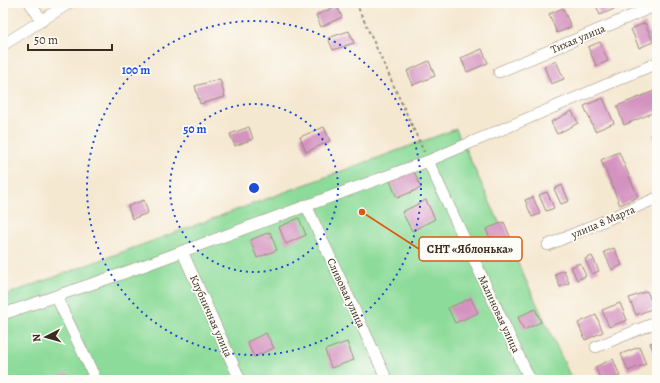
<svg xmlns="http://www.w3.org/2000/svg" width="660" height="383" viewBox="0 0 660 383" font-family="Alegreya,serif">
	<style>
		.green { fill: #8ddb9a; stroke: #64825c }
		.building { fill: #d492c0 }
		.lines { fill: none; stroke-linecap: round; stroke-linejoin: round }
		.street-casing { stroke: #988978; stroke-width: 12 }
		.path { stroke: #988978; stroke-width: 2; stroke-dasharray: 3 3; stroke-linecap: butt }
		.street { stroke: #fff; stroke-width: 11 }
		.ring { fill: none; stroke: #1d4ed8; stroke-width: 2; stroke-dasharray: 2 4 }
		.labels { text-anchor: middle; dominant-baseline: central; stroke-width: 3.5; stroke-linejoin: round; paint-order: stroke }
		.street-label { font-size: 11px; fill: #3b2a1e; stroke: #fdfcf7 }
		.centre { fill: #1d4ed8; stroke: #fdfcf7; stroke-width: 2 }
		.ring-label { font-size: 12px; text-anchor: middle; font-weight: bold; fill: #1d4ed8; stroke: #fdfcf7; stroke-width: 3.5; stroke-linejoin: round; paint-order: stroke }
		.leader { fill: none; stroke: #df570d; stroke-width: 1.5 }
		.callout-dot { fill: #df570d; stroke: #fdfcf7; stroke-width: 1.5 }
		.callout { fill: #fdfcf7; stroke: #df570d; stroke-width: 1.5 }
		.callout-label { font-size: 12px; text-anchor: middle; font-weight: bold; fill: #3b2a1e }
	</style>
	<rect width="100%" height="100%" fill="#fdfcf7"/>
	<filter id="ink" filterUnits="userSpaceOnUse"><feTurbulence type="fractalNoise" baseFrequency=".025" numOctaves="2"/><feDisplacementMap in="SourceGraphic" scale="8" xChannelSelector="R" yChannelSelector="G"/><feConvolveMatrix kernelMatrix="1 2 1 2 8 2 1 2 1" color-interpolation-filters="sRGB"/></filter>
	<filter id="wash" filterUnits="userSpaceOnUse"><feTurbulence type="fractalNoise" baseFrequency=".012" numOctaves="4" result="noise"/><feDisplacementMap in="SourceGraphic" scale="16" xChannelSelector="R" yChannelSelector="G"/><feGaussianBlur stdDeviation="0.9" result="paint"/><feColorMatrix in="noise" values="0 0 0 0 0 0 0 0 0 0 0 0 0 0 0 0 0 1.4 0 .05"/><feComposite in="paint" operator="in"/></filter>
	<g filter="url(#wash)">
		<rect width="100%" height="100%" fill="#f5e8d1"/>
		<path class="green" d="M 456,129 L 572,380 L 3,380 L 3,296 Z"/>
		<g id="blocks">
			<path class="building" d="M 595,3 L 612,3 L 614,9 L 600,15 Z
				M 337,6 L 342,17 L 321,27 L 316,15 Z
				M 563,8 L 571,27 L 557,33 L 549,14 Z
				M 645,23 L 653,42 L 639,48 L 631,29 Z
				M 349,31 L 354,43 L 333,50 L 328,38 Z
				M 600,42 L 608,61 L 596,66 L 588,47 Z
				M 482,49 L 488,63 L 467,72 L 461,58 Z
				M 429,61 L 435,76 L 413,85 L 407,71 Z
				M 556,61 L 564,79 L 551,84 L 544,66 Z
				M 220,79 L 225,97 L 200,104 L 195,86 Z
				M 657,90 L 657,111 L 624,125 L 617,106 Z
				M 603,98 L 614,123 L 595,131 L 584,106 Z
				M 572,111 L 578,123 L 557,134 L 551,122 Z
				M 249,127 L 253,139 L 235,146 L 230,134 Z
				M 324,127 L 330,141 L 306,152 L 300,137 Z
				M 657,133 L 657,145 L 653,135 Z
				M 619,152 L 638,197 L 620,205 L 601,160 Z
				M 414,171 L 421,188 L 397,198 L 390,181 Z
				M 562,185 L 569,201 L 561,204 L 554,189 Z
				M 547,192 L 554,208 L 546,211 L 539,195 Z
				M 533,197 L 540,214 L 532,217 L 525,200 Z
				M 144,200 L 148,213 L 132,219 L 128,206 Z
				M 426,200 L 435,219 L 412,231 L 402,212 Z
				M 299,218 L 306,235 L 286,244 L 279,227 Z
				M 504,222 L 511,239 L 493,246 L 486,229 Z
				M 270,232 L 277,250 L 257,258 L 250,240 Z
				M 614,248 L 622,265 L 612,270 L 604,252 Z
				M 592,256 L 599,271 L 592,274 L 585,259 Z
				M 580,263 L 586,276 L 577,280 L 571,267 Z
				M 564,270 L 569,283 L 560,287 L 555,274 Z
				M 647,291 L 654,308 L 636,315 L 629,298 Z
				M 471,298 L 478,313 L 455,323 L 448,308 Z
				M 620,303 L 627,320 L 609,327 L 602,310 Z
				M 535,309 L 541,322 L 524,330 L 518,317 Z
				M 596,315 L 603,332 L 585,340 L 578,323 Z
				M 266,333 L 274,348 L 254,357 L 247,342 Z
				M 657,341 L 657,359 L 650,343 Z
				M 347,342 L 354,360 L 331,368 L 325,350 Z
				M 639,347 L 646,364 L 628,371 L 621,354 Z
				M 613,359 L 620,376 L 612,380 L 601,380 L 595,367 Z
				M 67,373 L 70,380 L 51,380 Z"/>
		</g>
	</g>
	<g filter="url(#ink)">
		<use href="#blocks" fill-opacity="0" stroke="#988978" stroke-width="1"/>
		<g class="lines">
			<g class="street-casing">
				<path id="street" d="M 30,3 L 42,21
					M 3,45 L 69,3
					M 499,72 L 657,5
					M 428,161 L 530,380
					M 306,205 L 387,380
					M 548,245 L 657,198
					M 182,251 L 240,380
					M 56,296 L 96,380
					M 3,314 L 121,274 L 428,161 L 657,63
					M 596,347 L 657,322"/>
			</g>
			<path class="path" d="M 356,3 L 424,152"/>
			<use href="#street" class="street"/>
		</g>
	</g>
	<g class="ring">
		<circle cx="254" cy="188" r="84"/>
		<circle cx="254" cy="188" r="167"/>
	</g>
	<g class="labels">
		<g class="street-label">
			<text transform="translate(578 39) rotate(-23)">Тихая улица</text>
			<text transform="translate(603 222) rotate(-23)">улица 8 Марта</text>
			<text transform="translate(346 293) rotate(65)">Сливовая улица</text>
			<text transform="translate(499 314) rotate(65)">Малиновая улица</text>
			<text transform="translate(211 316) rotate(66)">Клубничная улица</text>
		</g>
	</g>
	<circle cx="254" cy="188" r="6" class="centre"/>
	<g class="ring-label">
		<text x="136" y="74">100 m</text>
		<text x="195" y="133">50 m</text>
	</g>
	<path class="leader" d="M362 212L419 249"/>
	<circle class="callout-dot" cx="362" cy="212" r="4"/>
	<rect class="callout" x="419" y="237" width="103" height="24" rx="4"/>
	<g class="callout-label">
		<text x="470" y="253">СНТ «Яблонька»</text>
	</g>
	<rect width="660" height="383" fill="none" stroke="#fdfcf7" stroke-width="16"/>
	<g transform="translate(46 337) rotate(264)" stroke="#fdfcf7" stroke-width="3" paint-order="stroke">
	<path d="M0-3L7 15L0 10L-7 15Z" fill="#3b2a1e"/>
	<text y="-6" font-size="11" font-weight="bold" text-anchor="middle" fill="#3b2a1e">N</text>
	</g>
	<path d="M28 44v6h84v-6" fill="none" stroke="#3b2a1e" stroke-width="2"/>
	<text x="34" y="44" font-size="12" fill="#3b2a1e" stroke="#fdfcf7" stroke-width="3" paint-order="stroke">50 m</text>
</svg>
